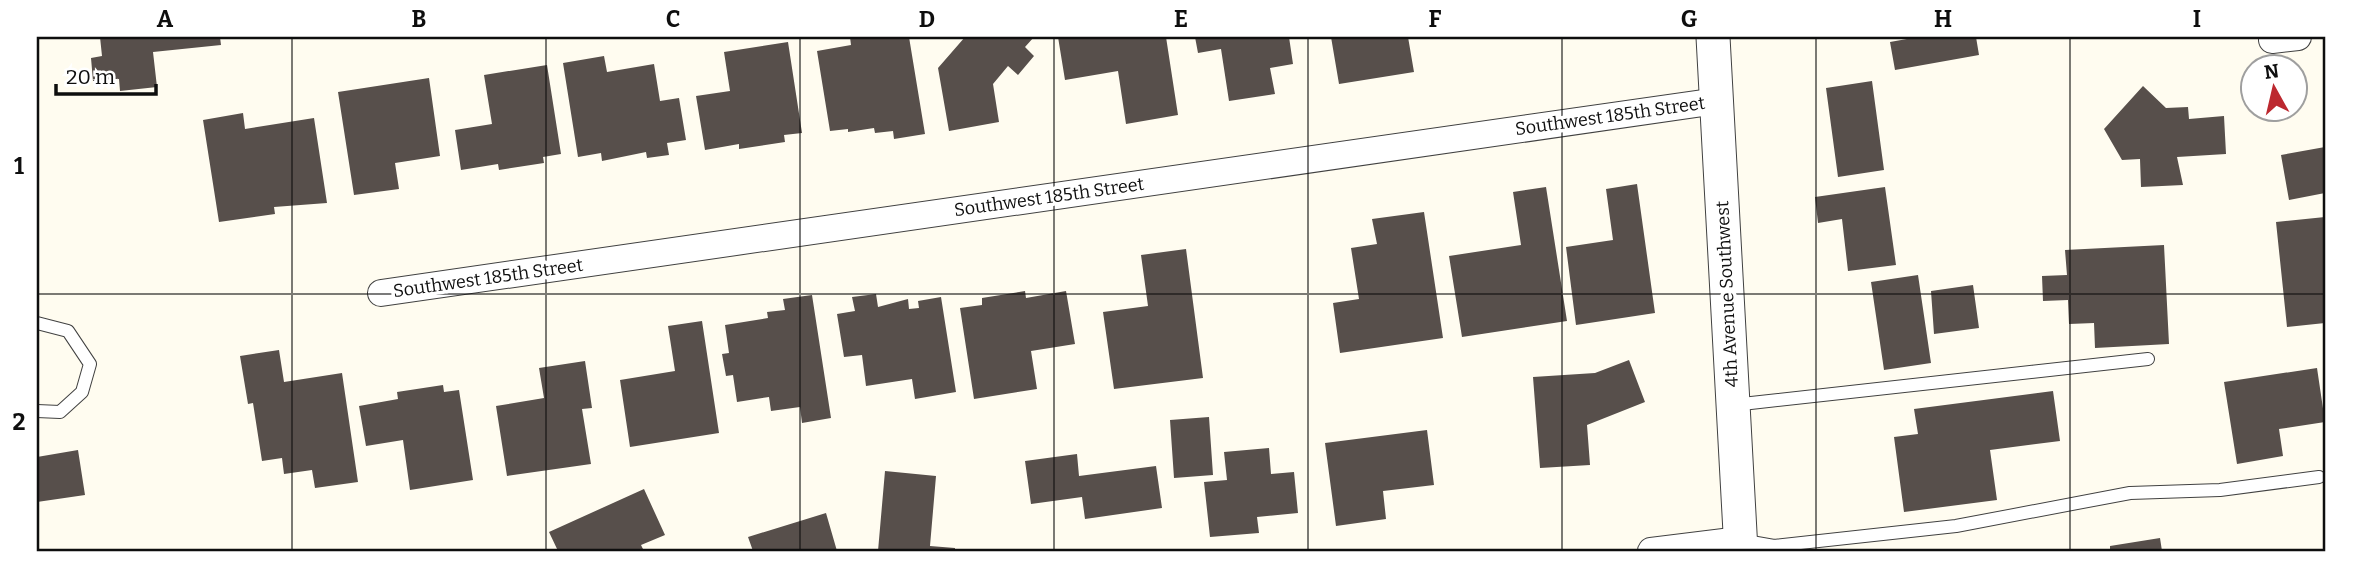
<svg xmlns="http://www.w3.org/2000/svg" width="2362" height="588" viewBox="0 0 2362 588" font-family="Bitter,serif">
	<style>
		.building { fill: #574f4b }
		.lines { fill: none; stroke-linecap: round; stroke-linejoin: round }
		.service-casing { stroke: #414141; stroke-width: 14 }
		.minor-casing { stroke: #414141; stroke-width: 28 }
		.tertiary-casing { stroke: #414141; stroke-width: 35 }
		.service { stroke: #fff; stroke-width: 12 }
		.minor { stroke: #fff; stroke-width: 26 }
		.tertiary { stroke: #fff; stroke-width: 33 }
		.grid { fill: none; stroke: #0e0e0e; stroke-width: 2; stroke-opacity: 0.55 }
		.labels { text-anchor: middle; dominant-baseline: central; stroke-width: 7; stroke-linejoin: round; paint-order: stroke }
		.street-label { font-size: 18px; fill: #0e0e0e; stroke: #fff }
		.neatline { fill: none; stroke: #0e0e0e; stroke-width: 2.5 }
		.grid-label { font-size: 23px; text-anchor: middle; font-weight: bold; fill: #0e0e0e }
	</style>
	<rect width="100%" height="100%" fill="#fffcf0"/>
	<path class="building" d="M 100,37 L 220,37 L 221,45 L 153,52 L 157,87 L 120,91 L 119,79 L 93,81 L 91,58 L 102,56 Z
		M 850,37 L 909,37 L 925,134 L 894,139 L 893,131 L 875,133 L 874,128 L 848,132 L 848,129 L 830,131 L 817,51 L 851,45 Z
		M 965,37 L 1034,37 L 1025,47 L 1034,56 L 1018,75 L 1008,66 L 993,84 L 999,122 L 949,131 L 938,68 Z
		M 1058,37 L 1166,37 L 1178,115 L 1126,124 L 1118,71 L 1065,80 Z
		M 1195,37 L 1289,37 L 1293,64 L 1270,68 L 1275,94 L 1229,101 L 1221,49 L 1198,53 Z
		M 1331,37 L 1408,37 L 1414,72 L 1339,84 Z
		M 1918,37 L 1976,37 L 1979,55 L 1895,70 L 1890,42 Z
		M 788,42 L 802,133 L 784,135 L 785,142 L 739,149 L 739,144 L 705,150 L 696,96 L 730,91 L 724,52 Z
		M 604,56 L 607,72 L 654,64 L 660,101 L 679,98 L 686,140 L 667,143 L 669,155 L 647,158 L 646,152 L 602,161 L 601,153 L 578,157 L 563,63 Z
		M 547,65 L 561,154 L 543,157 L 544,163 L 499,170 L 498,164 L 461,170 L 455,130 L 492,124 L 484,75 Z
		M 429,78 L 440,156 L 395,163 L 399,189 L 354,195 L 338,92 Z
		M 1872,81 L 1884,170 L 1838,177 L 1826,88 Z
		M 2143,86 L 2166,108 L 2188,107 L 2189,119 L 2224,116 L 2226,154 L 2177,157 L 2183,185 L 2141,187 L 2140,159 L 2122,160 L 2104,129 Z
		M 243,113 L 245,129 L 314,118 L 327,203 L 274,207 L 275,214 L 219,222 L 203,120 Z
		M 2325,147 L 2325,193 L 2289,200 L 2281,155 Z
		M 1637,184 L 1655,313 L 1576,325 L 1566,247 L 1613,240 L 1606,189 Z
		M 1546,187 L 1567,321 L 1462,337 L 1449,256 L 1521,245 L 1513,192 Z
		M 1885,187 L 1896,265 L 1848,271 L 1842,219 L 1818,223 L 1815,197 Z
		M 1424,212 L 1443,338 L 1340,353 L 1333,303 L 1359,299 L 1351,248 L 1377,244 L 1372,219 Z
		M 2325,217 L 2325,323 L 2287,327 L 2276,222 Z
		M 2164,245 L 2169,344 L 2095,348 L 2094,323 L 2069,324 L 2068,300 L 2043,301 L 2042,276 L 2067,275 L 2065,250 Z
		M 1186,249 L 1203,378 L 1114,389 L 1103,312 L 1148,306 L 1141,255 Z
		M 1918,275 L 1931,363 L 1884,370 L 1871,282 Z
		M 1973,285 L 1979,328 L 1934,334 L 1931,291 Z
		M 1025,291 L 1026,298 L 1066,291 L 1075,344 L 1031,351 L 1037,389 L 974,399 L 960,308 L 982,305 L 982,298 Z
		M 876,294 L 878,307 L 908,299 L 909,309 L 919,308 L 918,301 L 941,297 L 956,392 L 915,399 L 912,379 L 866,386 L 862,355 L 844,357 L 837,314 L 855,311 L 852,297 Z
		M 812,295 L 831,418 L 802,423 L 800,407 L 771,411 L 769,397 L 737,402 L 733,375 L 726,376 L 722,354 L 729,353 L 725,325 L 768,318 L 767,312 L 785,310 L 783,299 Z
		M 702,321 L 719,433 L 630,447 L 620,380 L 675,371 L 668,326 Z
		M 279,350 L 284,382 L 342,373 L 358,482 L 315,488 L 312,470 L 284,474 L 282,458 L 262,461 L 253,403 L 248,404 L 240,356 Z
		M 1629,360 L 1645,402 L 1587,425 L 1590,465 L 1540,468 L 1533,377 L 1595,373 Z
		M 585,361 L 592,408 L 582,409 L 591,464 L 507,476 L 496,406 L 544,398 L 539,368 Z
		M 2317,368 L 2325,422 L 2279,429 L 2283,456 L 2237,464 L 2224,382 Z
		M 443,385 L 444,392 L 459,390 L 473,480 L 410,490 L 403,440 L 366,446 L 359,406 L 398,399 L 397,392 Z
		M 2053,391 L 2060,441 L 1990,450 L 1997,500 L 1904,512 L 1894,437 L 1918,434 L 1914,409 Z
		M 1209,417 L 1213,475 L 1174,478 L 1170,420 Z
		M 1427,430 L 1434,485 L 1383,491 L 1386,519 L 1336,526 L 1325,443 Z
		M 1269,448 L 1271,474 L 1294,472 L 1298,513 L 1257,517 L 1259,533 L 1210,537 L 1204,482 L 1227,480 L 1224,452 Z
		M 78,450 L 85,495 L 37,502 L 37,457 Z
		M 1077,454 L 1079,476 L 1156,466 L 1162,508 L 1085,519 L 1082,497 L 1031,504 L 1025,461 Z
		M 885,471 L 936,476 L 930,546 L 955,548 L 955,551 L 878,551 Z
		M 644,489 L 665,535 L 641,545 L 644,551 L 558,551 L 549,532 Z
		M 826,513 L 837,551 L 753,551 L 748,537 Z
		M 2160,538 L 2162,551 L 2110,551 L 2110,546 Z"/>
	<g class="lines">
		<g class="service-casing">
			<path id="service" d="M 37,323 L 68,331 L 90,364 L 82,392 L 60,412 L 37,411
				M 1733,405 L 2148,359
				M 1740,540 L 1774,546 L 1956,526 L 2130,493 L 2220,490 L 2319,477"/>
		</g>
		<g class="minor-casing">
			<path id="minor" d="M 2272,40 L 2298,37
				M 381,293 L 1717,101
				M 1651,551 L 1740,540"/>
		</g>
		<g class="tertiary-casing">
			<path id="tertiary" d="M 1713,37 L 1741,551"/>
		</g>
		<use href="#service" class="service"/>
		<use href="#minor" class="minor"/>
		<use href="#tertiary" class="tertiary"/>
	</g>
	<path class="grid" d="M 292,37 L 292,551M 546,37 L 546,551M 800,37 L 800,551M 1054,37 L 1054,551M 1308,37 L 1308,551M 1562,37 L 1562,551M 1816,37 L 1816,551M 2070,37 L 2070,551M 37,294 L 2325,294"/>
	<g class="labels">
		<g class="street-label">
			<text transform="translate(1610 116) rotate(-8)">Southwest 185th Street</text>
			<text transform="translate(1049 197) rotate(-8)">Southwest 185th Street</text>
			<text transform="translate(488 278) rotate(-8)">Southwest 185th Street</text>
			<text transform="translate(1727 294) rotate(-93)">4th Avenue Southwest</text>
		</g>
	</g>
	<rect width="2362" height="588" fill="none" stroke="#ffffff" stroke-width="77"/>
	<g transform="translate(2274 88) rotate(352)"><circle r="33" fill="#ffffff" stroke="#9f9f9f" stroke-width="2"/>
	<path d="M0-5L12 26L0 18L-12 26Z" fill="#bc282f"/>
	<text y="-10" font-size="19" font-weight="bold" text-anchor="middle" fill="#0e0e0e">N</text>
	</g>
	<path d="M56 84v10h100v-10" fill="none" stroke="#0e0e0e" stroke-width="3.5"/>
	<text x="66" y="84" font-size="21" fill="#0e0e0e" stroke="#ffffff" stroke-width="5" paint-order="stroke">20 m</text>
	<rect x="38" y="38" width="2286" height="512" class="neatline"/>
	<g class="grid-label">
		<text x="165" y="27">A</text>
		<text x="419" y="27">B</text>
		<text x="673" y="27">C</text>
		<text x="927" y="27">D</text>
		<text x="1181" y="27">E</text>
		<text x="1435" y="27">F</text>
		<text x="1689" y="27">G</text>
		<text x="1943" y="27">H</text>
		<text x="2197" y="27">I</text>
		<text x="19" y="174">1</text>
		<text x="19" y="430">2</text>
	</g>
</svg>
